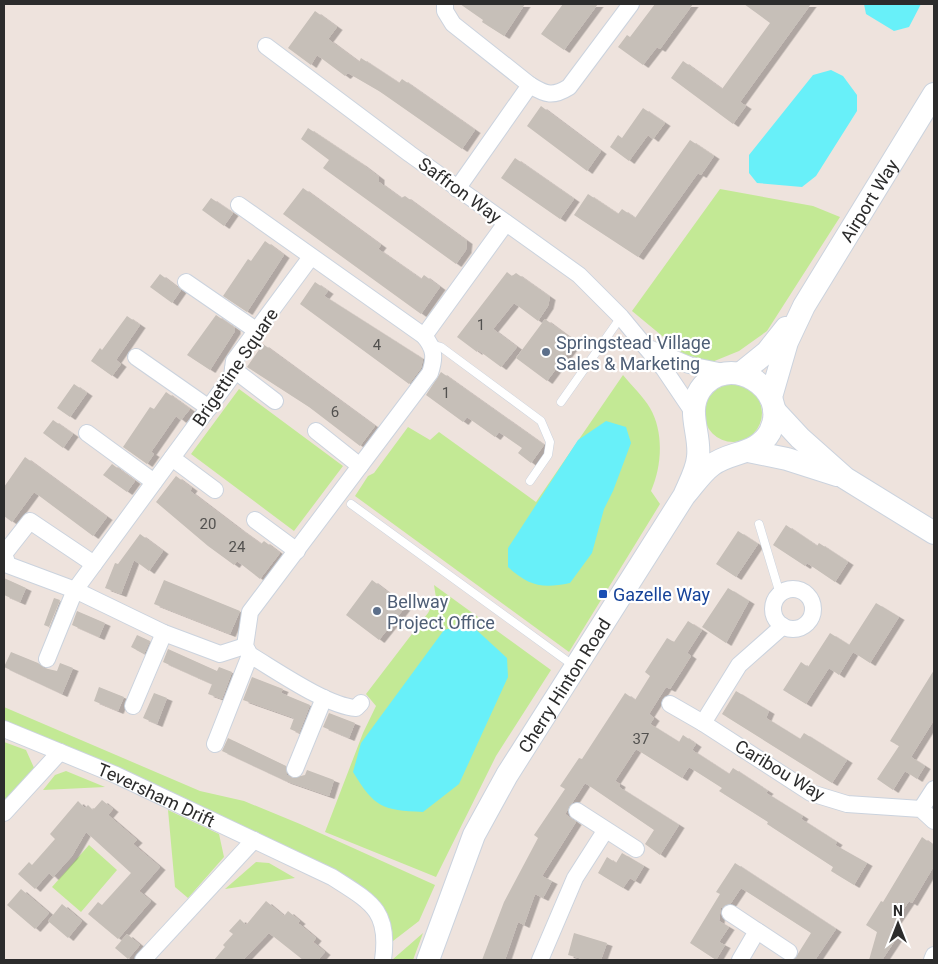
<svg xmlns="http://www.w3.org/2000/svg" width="938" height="964" viewBox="0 0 938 964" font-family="Roboto,sans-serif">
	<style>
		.green { fill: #c3e995 }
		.water { fill: #68f0f9 }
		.building { fill: #c6bfb8; filter: url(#shadow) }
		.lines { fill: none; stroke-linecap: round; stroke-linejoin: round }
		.lane-casing { stroke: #cbd3de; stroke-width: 9 }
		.street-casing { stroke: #cbd3de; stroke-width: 18 }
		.secondary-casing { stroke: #cbd3de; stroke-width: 24 }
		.lane { stroke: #fff; stroke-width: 8 }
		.street { stroke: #fff; stroke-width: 16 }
		.secondary { stroke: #fff; stroke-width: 22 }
		.service-dot { fill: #5c6f8a; stroke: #fff; stroke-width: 2 }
		.transit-dot { fill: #1a4fb4; stroke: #fff; stroke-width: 2 }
		.labels { text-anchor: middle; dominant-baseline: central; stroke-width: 4.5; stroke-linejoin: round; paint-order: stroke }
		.number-label { font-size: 15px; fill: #52514f }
		.street-label { font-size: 18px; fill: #2c2c2c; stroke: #fff }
		.service-label { font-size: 18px; fill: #4e5e75; stroke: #fff; text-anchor: start }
		.transit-label { font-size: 18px; fill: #164399; stroke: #fff; text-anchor: start }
	</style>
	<defs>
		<filter id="shadow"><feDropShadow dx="5.5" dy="3" stdDeviation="0" flood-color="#0004"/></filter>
	</defs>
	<rect width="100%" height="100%" fill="#eee3dd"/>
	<path class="green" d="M 720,189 L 813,206 L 840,217 L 767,331 L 739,351 L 712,362 L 684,354 L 632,311 Z
		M 623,375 C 631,385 643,396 650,408 C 664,432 662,466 651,491 L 660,504 L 569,652 L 355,496 L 368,476 L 374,473 L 408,427 L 430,440 L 439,432 L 536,502 Z
		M704 413a29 29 0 1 1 58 0a29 29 0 1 1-58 0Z
		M 239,389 L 343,466 L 294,531 L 191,454 Z
		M 434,585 L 551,670 L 496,756 L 436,877 L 325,832 L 363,733 L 376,706 L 366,694 L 428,613 L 436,598 Z
		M 4,707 L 200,791 L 244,801 L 300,824 L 435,885 L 419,921 L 393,941 L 388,916 L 367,890 L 335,871 L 159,786 L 4,721 Z
		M 4,742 L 26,750 L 35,770 L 4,804 Z
		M 66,771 L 105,787 L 43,790 L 55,775 Z
		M 168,810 L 219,834 L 224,857 L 188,898 L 175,887 Z
		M 89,845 L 117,870 L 81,912 L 52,887 Z
		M 256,862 L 269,863 L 295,878 L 225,889 Z
		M 423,933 L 413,960 L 392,960 Z"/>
	<path class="water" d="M 864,4 L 921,4 L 909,27 L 894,31 L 866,14 Z
		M 831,70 L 843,76 L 857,95 L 857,111 L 816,176 L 802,187 L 757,183 L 749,173 L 749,155 L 813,75 Z
		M 606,421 L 626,427 L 631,443 L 613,491 L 604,509 L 592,553 L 570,583 C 542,589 529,586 508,567 L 508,548 L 578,440 Z
		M 470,624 L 507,658 L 508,677 L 459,784 L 423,812 C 382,810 375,808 353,772 L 361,743 L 444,630 Z"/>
	<path class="building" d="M 460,4 L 525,4 L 504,36 L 482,22 L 483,20 Z
		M 563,4 L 598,4 L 564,50 L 541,34 Z
		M 655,4 L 693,4 L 660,49 L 657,47 L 643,65 L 618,47 L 627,35 L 630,37 Z
		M 744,4 L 811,4 L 740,102 L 746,106 L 733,124 L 671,78 L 683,61 L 722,89 L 770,23 Z
		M 315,11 L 337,27 L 328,39 L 359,62 L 361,58 L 399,83 L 402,79 L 475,130 L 462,149 L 379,91 L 348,73 L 345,76 L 317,55 L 311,65 L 288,48 Z
		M 541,106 L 601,151 L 587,171 L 527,126 Z
		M 643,108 L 665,123 L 653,139 L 648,135 L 629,161 L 610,147 L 618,135 L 622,138 Z
		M 308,128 L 362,164 L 379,177 L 379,182 L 401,198 L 405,196 L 467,241 L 466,250 L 456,264 L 323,168 L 329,160 L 301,139 Z
		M 690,140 L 714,156 L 701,175 L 698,173 L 638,257 L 574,215 L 588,194 L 618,214 L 622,209 L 635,218 Z
		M 515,158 L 574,199 L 560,219 L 501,178 Z
		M 303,188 L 381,245 L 378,249 L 421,279 L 424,275 L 440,287 L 421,314 L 283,214 Z
		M 211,198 L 233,213 L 224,226 L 202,210 Z
		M 265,241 L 284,255 L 247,312 L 223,296 L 248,259 L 251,261 Z
		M 507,272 L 512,276 L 516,273 L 550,297 L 548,306 L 538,321 L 514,303 L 493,329 L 517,347 L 501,367 L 478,350 L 477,352 L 457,337 Z
		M 160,274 L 181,290 L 172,303 L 150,287 Z
		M 315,282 L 328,291 L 324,296 L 423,359 L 421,368 L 409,384 L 300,304 Z
		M 216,315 L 235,328 L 235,331 L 210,370 L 187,355 Z
		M 127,316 L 140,325 L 116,360 L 121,364 L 112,376 L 91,361 L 100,348 L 102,350 Z
		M 545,319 L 576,342 L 547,381 L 516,358 Z
		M 263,344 L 375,426 L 360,446 L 309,407 L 247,367 Z
		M 441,372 L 544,445 L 531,463 L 518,453 L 522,448 L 499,432 L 495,437 L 467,417 L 463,422 L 426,395 Z
		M 74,384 L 87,393 L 70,417 L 57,408 Z
		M 166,392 L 190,409 L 181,420 L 176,416 L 151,452 L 154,454 L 147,464 L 123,447 L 150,407 L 154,409 Z
		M 53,420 L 73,434 L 63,448 L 43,433 Z
		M 25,457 L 107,517 L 93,536 L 34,492 L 12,522 L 4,516 L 4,487 Z
		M 112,464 L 135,481 L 127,492 L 103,475 Z
		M 176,476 L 192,488 L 190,491 L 240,529 L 261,544 L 264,541 L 280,553 L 260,579 L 237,561 L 234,565 L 208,546 L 156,502 Z
		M 786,525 L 817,546 L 819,543 L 848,562 L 835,582 L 807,563 L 805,566 L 773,545 Z
		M 738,531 L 758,544 L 736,577 L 716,564 Z
		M 140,534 L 163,551 L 149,571 L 134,560 L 121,594 L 105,588 L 115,563 L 118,564 Z
		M 4,578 L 26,588 L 20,602 L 4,595 Z
		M 164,580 L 240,611 L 230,634 L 154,604 Z
		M 372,580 L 406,606 L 379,640 L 346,615 Z
		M 728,588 L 749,601 L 726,643 L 702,627 Z
		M 54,598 L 60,600 L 49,627 L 44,625 Z
		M 876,603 L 899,617 L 870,663 L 853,652 L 839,675 L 829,668 L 806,704 L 783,690 L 801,662 L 808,667 L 830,633 L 849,645 Z
		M 77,611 L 105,623 L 99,637 L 72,625 Z
		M 688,621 L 702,630 L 687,653 L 691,656 L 681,672 L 670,689 L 666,687 L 649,714 L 654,718 L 650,724 L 679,742 L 683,735 L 696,744 L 692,750 L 729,774 L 733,768 L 768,791 L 766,793 L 803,816 L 801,819 L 837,842 L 835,845 L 867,863 L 854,885 L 831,871 L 833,867 L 767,824 L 768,822 L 719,791 L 722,788 L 689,767 L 682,778 L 636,749 L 615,781 L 620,784 L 619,787 L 679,825 L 660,855 L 645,844 L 654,830 L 585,783 L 565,814 L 576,822 L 542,876 L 552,881 L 543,898 L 535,894 L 524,925 L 518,922 L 505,960 L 482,960 L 504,902 L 538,838 L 534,835 L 565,789 L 560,786 L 579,758 L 582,759 L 625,693 L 635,700 L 650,676 L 645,672 L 667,638 L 674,642 Z
		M 137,635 L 150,641 L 144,654 L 131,647 Z
		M 168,649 L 217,671 L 219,667 L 232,672 L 222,699 L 208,694 L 212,684 L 163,662 Z
		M 11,652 L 38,663 L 44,668 L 57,671 L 60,663 L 73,668 L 62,694 L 4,667 Z
		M 934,670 L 934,720 L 911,757 L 925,766 L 917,779 L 905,771 L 893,790 L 877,779 L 899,746 L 890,741 Z
		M 252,677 L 283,689 L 281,693 L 310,705 L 299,733 L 290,729 L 294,718 L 243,700 Z
		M 99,687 L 124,697 L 118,711 L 94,701 Z
		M 736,691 L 769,711 L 766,718 L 800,739 L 804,733 L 847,760 L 832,783 L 722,714 Z
		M 154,693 L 167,698 L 157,724 L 143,718 Z
		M 329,713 L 355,723 L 349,738 L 323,727 Z
		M 228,738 L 286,766 L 287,775 L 292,778 L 305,775 L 307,770 L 334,780 L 329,796 L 286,781 L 222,751 Z
		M 102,800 L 113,809 L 108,815 L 137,840 L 133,844 L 160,867 L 139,891 L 151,901 L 118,939 L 88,914 L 98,902 L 102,905 L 131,873 L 86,832 L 72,856 L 53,877 L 49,873 L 35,889 L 18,874 L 29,862 L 32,865 L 55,839 L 50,834 L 78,801 L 85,808 L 88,805 L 93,810 Z
		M 922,837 L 934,846 L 934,866 L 912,903 L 909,901 L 891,928 L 900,933 L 882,960 L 869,960 L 877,932 L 866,925 L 881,901 L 883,902 Z
		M 622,853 L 644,866 L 635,881 L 630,878 L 623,888 L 598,873 L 607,857 L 616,863 Z
		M 735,863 L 836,929 L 815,960 L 794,960 L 811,933 L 741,888 L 731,903 L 721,908 L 719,921 L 729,927 L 719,942 L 725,945 L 716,960 L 690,943 L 720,894 L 716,892 Z
		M 21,889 L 49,913 L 35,929 L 7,905 Z
		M 266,901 L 284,916 L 288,911 L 300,921 L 298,923 L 316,938 L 313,942 L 325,952 L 318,960 L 303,960 L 269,933 L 243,960 L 214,960 L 225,947 L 223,945 L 233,934 L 229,931 L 240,919 L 246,925 Z
		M 62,904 L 82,921 L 68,938 L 48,921 Z
		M 574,933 L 607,943 L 601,960 L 586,960 L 568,955 Z
		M 127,934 L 140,945 L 128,959 L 115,948 Z"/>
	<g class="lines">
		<g class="lane-casing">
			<path id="lane" d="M 431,344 L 441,347 L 541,421 L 550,442 L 548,455 L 530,481
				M 561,402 L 621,317
				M 351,504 L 574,666
				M 759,524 L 780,594"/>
		</g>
		<g class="street-casing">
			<g id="street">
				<path d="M 445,4 L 445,11 L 453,24 L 530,85 L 457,189"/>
				<path d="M 266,46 L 410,154 L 579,275 L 621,317 L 664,369 L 693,412"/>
				<path d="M 530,85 C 546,95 553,97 569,87 L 631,4"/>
				<path d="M 239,205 L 424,336 C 435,349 435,358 430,373 L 250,612 L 245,646 L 250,655 C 277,671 327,706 356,708 L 361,703"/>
				<path d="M 186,282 L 257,331"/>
				<path d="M 424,336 L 506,223"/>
				<path d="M 646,347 L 689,365 L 729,373"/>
				<path d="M 136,357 L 209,408"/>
				<path d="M 233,369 L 275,401"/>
				<path d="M 316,431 L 360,466"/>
				<path d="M 87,433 L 154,482"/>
				<path d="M 172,458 L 215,490"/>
				<path d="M 255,520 L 297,551"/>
				<path d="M 94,564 L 30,521 L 4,554 L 8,565 L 75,590 L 164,633 L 220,654 L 245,646"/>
				<circle cx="793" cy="609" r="20"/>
				<path d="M 783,626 L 739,665 L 703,723 L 811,793 L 847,804 L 921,809 L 934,821"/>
				<path d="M 47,659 L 75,590 L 232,376 L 234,361 L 311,257"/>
				<path d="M 670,704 L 703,723"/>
				<path d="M 133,706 L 164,633"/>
				<path id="s1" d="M 4,729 L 116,775 L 332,877 C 371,902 390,910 383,960"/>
				<path d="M 215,744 L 250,655"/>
				<path d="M 295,769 L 324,698"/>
				<path d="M 921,809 L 934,789"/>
				<path d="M 577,811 L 636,849"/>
				<path d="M 4,813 L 60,752"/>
				<path d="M 730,913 L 789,952"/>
				<path d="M 143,960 L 254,840"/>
				<path d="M 540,960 L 575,878 L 605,831"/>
				<path d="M 740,960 L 757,931"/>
				<path d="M 932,960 L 934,955"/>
			</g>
		</g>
		<g class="secondary-casing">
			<g id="secondary">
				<path d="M 741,373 L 767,352 L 786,328"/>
				<path id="s2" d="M 771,397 L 787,342 L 804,306 L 934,94"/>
				<path d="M 774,410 L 800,438 L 845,478 L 934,533"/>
				<path d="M 748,451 L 787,459 L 837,475"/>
				<path id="s3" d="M 428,960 L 474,835 L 507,775 L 684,496 C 693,486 701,473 712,465 C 731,451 757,455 770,432 C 792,388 727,350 700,390 C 686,412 701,434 698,457 C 697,470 689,484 684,496"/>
			</g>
		</g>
		<use href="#lane" class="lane"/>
		<use href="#street" class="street"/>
		<use href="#secondary" class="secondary"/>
	</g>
	<g class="service-dot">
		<circle cx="546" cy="352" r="5"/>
		<circle cx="377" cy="611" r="5"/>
	</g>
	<rect class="transit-dot" x="598" y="589" width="10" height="10" rx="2.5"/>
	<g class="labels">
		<g class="number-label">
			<text x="481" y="325">1</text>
			<text x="377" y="345">4</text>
			<text x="446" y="393">1</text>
			<text x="335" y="412">6</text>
			<text x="208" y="524">20</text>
			<text x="237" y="547">24</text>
			<text x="641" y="739">37</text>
		</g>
		<g class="street-label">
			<text transform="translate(460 190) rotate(36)">Saffron Way</text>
			<text stroke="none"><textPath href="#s2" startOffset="221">Airport Way</textPath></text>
			<text transform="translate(235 367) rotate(-56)">Brigettine Square</text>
			<text stroke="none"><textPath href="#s3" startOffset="308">Cherry Hinton Road</textPath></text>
			<text transform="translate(780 770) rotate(31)">Caribou Way</text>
			<text stroke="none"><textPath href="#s1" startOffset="166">Teversham Drift</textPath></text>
		</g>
		<g class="service-label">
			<text x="556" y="342">Springstead Village<tspan x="556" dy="21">Sales &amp; Marketing</tspan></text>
			<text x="387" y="601">Bellway<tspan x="387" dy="21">Project Office</tspan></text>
		</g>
		<g class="transit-label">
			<text x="613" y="594">Gazelle Way</text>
		</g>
	</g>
	<rect width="938" height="964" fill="none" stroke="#2c2c2c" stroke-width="10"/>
	<g transform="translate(898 924)" stroke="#ffffff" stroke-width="4" paint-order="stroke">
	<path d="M0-4L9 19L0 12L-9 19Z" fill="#2c2c2c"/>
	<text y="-8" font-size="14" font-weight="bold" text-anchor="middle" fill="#2c2c2c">N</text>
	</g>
</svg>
